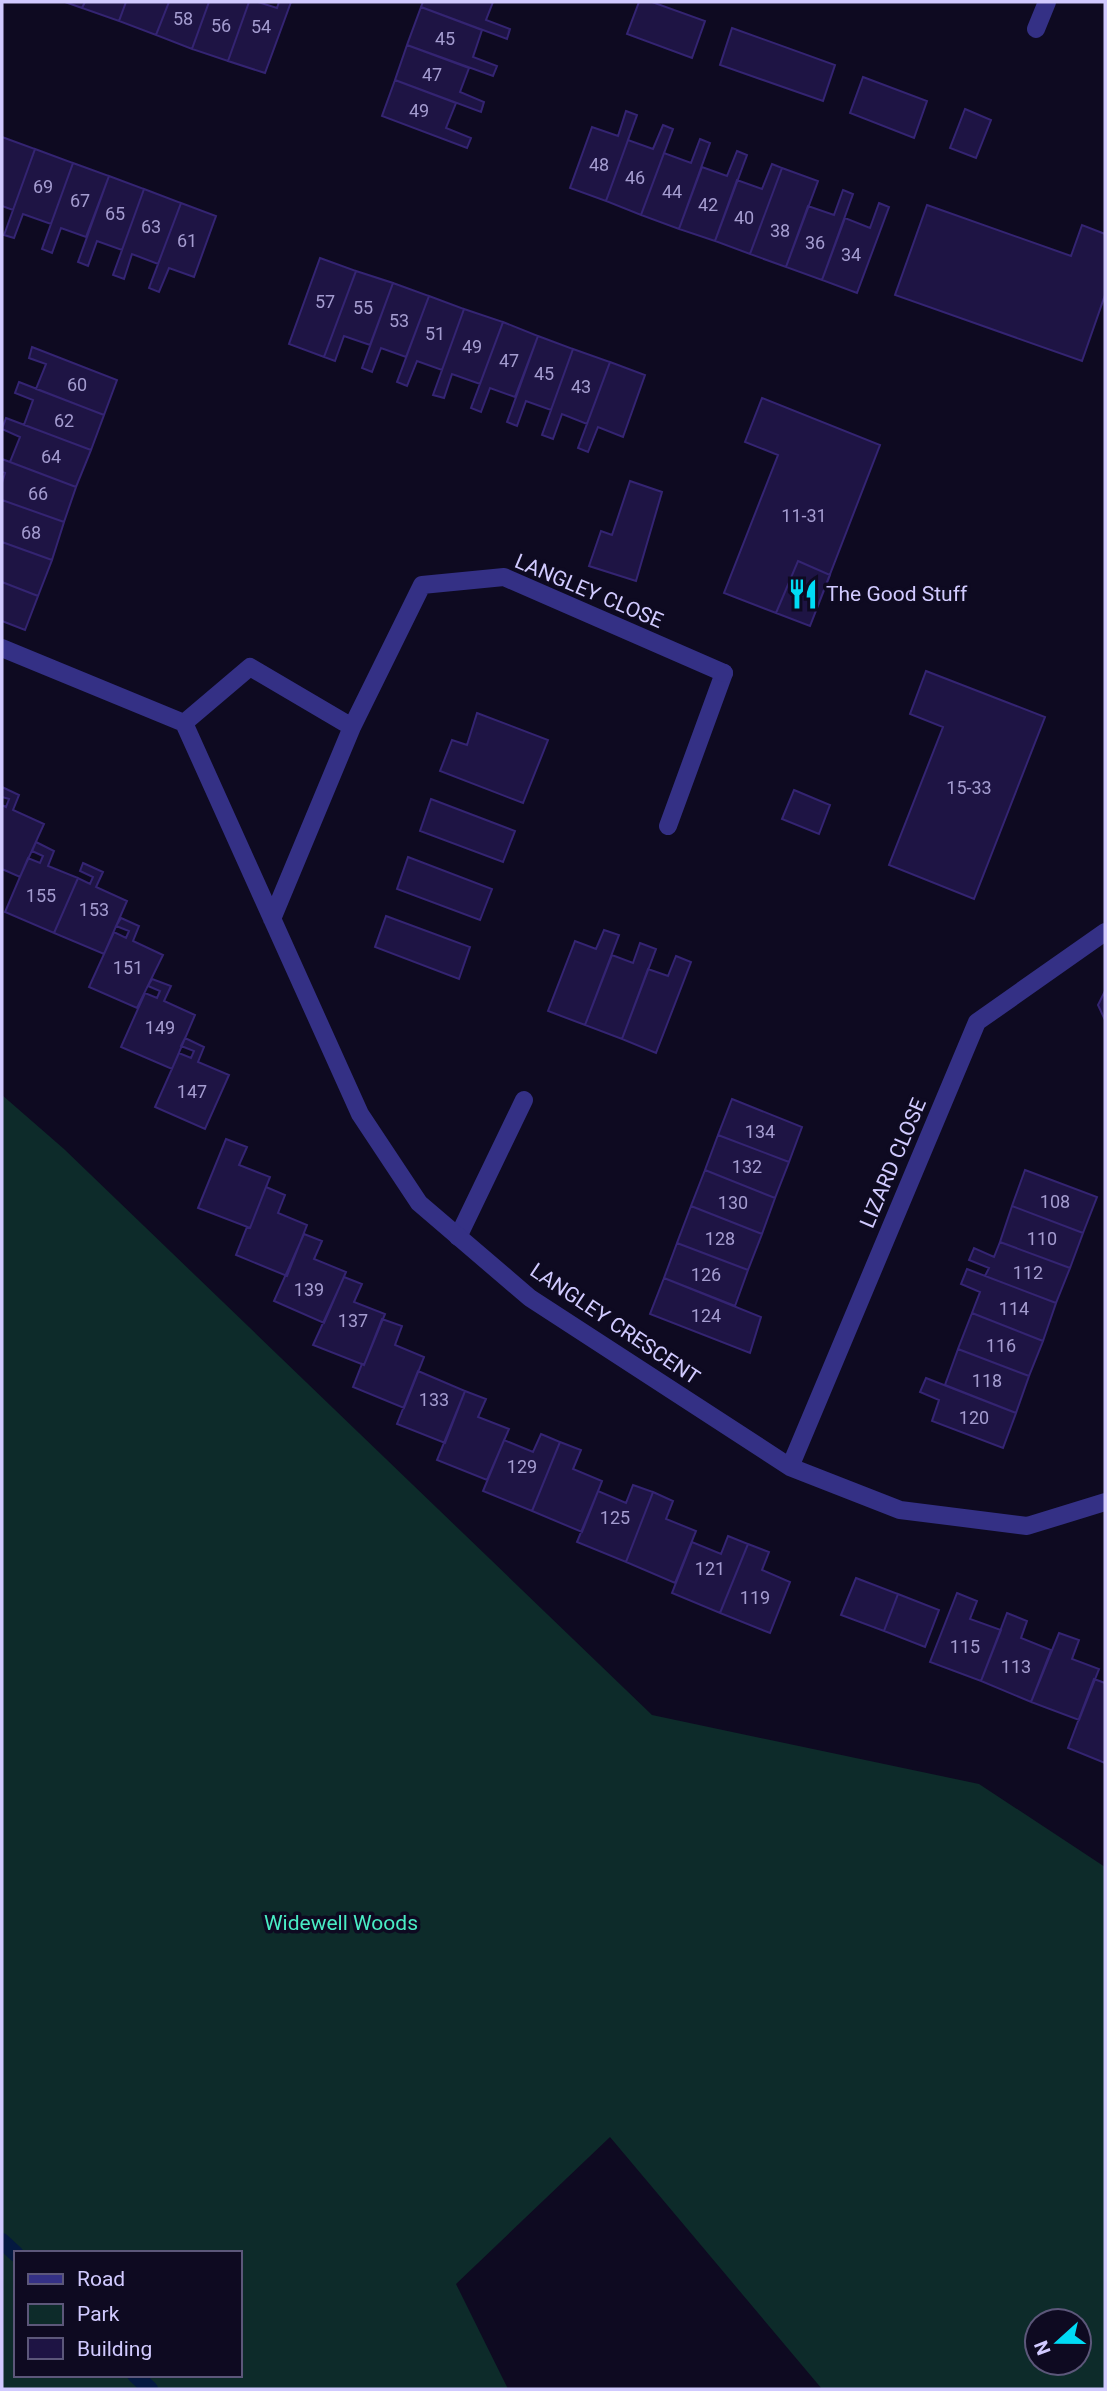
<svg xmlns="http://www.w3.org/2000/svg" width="1107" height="2391" viewBox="0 0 1107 2391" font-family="Roboto,sans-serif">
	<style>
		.green { fill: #0d2b2a; fill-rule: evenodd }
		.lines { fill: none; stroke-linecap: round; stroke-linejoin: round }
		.stream { stroke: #041940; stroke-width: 16 }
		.building { fill: #1e1444; stroke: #342472; stroke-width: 2 }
		.service { stroke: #343085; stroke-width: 18 }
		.minor { stroke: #343085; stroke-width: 18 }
		.labels { text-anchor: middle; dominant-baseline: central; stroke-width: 7; stroke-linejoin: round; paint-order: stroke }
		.number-label { font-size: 18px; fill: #a49cd0 }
		.street-label { font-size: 21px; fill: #d1caff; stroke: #0e0a21 }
		.poi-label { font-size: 21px; fill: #d1caff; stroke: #0e0a21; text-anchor: start }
		.park-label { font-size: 21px; fill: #49ecc4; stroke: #0e0a21 }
	</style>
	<rect width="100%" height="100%" fill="#0e0a21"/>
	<path class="green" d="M 2,1095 L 64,1149 L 652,1715 L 979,1784 L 1105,1867 L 1105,2389 L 822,2389 L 610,2137 L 456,2284 L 508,2389 L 2,2389 ZM 16,2253 L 240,2253 L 240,2375 L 16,2375 ZM 1037,2321 L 1079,2321 L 1079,2363 L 1037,2363 Z"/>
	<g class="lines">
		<path class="stream" d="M 2,2241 L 16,2254
			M 135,2375 L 150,2389"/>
	</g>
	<path class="building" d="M 65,2 L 85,2 L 82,8 Z
		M 85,2 L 126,2 L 119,21 L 82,8 Z
		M 126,2 L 169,2 L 156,35 L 119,21 Z
		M 169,2 L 209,2 L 192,49 L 156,35 Z
		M 209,2 L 249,2 L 228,61 L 192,49 Z
		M 249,2 L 258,2 L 277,8 L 279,2 L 291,2 L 265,73 L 228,61 Z
		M 423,2 L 493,2 L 486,20 L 510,29 L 507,39 L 421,7 Z
		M 639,2 L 652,2 L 705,21 L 692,58 L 627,34 Z
		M 421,7 L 482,30 L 473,57 L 497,66 L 493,76 L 407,45 Z
		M 732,28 L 835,65 L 823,101 L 720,65 Z
		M 407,45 L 469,68 L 460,92 L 484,102 L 481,112 L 395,80 Z
		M 863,77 L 927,101 L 914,138 L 850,113 Z
		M 395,80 L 456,103 L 446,128 L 471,138 L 467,148 L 382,116 Z
		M 965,109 L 991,120 L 976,158 L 950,148 Z
		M 626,111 L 637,115 L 606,201 L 570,188 L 592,127 L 618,136 Z
		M 663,125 L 673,129 L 641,215 L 606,201 L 628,140 L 653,149 Z
		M 2,137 L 35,149 L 13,210 L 2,206 Z
		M 700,139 L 710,143 L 679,229 L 641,215 L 664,153 L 691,163 Z
		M 35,149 L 73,163 L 51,224 L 23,214 L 14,238 L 4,235 Z
		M 737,151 L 747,155 L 715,241 L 679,229 L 702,167 L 727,176 Z
		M 73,163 L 109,176 L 86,237 L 61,228 L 52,253 L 42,249 Z
		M 772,164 L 782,168 L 750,254 L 715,241 L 737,180 L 762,189 Z
		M 782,168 L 818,181 L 786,267 L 750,254 Z
		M 109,176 L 144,189 L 122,250 L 97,241 L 88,266 L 78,262 Z
		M 144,189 L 181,203 L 158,264 L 132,254 L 124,279 L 113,275 Z
		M 843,190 L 853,194 L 822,280 L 786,267 L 808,206 L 834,215 Z
		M 181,203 L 216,216 L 194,277 L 169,268 L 159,292 L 149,288 Z
		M 879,203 L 889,207 L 857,293 L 822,280 L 845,218 L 870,228 Z
		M 927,205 L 1071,256 L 1082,225 L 1105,234 L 1105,295 L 1082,361 L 895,295 Z
		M 320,258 L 356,271 L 324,357 L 289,344 Z
		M 356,271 L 393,283 L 370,345 L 344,336 L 335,361 L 324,357 Z
		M 393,283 L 429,296 L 406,357 L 381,348 L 372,372 L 362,368 Z
		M 429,296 L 464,309 L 442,370 L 417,361 L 407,386 L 397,382 Z
		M 464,309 L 503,322 L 480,384 L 452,374 L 444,398 L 433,395 Z
		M 503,322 L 538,336 L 515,397 L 490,388 L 481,412 L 471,408 Z
		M 538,336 L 573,349 L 551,410 L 526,401 L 517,426 L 507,422 Z
		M 32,347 L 117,380 L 104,415 L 36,389 L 46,364 L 29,358 Z
		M 573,349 L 610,362 L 587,424 L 562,414 L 553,439 L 542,435 Z
		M 610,362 L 645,375 L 623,437 L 598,427 L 588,452 L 578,448 Z
		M 19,382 L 104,415 L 91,450 L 24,425 L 33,400 L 15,393 Z
		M 762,398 L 880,445 L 810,626 L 724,593 L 778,455 L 745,442 Z
		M 6,418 L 91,450 L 76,487 L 10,462 L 20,437 L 2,429 Z
		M 2,459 L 76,487 L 64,522 L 2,500 L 2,483 L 5,473 L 2,472 Z
		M 630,481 L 662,492 L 636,581 L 589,566 L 601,531 L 612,535 Z
		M 2,500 L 64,522 L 52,560 L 2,542 Z
		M 2,542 L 52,560 L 38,596 L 2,582 Z
		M 798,561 L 830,575 L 810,626 L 776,613 Z
		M 2,582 L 38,596 L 25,630 L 2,621 Z
		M 926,671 L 1045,717 L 974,899 L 889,865 L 943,727 L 910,714 Z
		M 477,713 L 548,740 L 523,803 L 440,771 L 452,740 L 467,745 Z
		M 2,787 L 19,795 L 13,810 L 44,824 L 20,877 L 2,869 L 2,805 L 6,807 L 9,799 L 2,797 Z
		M 794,790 L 830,805 L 819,834 L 782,819 Z
		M 431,799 L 515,831 L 503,862 L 420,831 Z
		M 36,842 L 54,851 L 48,866 L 78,878 L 54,933 L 5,912 L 28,858 L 40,863 L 43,856 L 32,851 Z
		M 408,857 L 492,889 L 480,920 L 397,889 Z
		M 83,863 L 103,872 L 96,887 L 127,901 L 104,954 L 54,933 L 78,878 L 90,884 L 93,877 L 80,871 Z
		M 386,916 L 470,947 L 459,979 L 375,947 Z
		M 121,918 L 139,926 L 133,941 L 163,955 L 137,1008 L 89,987 L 114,932 L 126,938 L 129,931 L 116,926 Z
		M 604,930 L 619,935 L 585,1025 L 548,1011 L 575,941 L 596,949 Z
		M 640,943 L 656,949 L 622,1039 L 585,1025 L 612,955 L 633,963 Z
		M 676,956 L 691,962 L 656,1053 L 622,1039 L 648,969 L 668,976 Z
		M 152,979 L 171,986 L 164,1001 L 195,1015 L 172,1069 L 121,1047 L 145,993 L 157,998 L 160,991 L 148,986 Z
		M 1105,991 L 1105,1020 L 1098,1005 Z
		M 185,1038 L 204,1047 L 198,1062 L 229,1075 L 205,1129 L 155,1107 L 179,1053 L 191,1058 L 194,1051 L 181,1046 Z
		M 732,1099 L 802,1127 L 789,1162 L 718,1135 Z
		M 718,1135 L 789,1162 L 775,1198 L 705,1170 Z
		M 226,1139 L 247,1147 L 239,1165 L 270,1177 L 250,1228 L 198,1208 Z
		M 705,1170 L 775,1198 L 762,1234 L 691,1206 Z
		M 1025,1170 L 1097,1197 L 1083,1233 L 1012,1206 Z
		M 266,1187 L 285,1195 L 278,1213 L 307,1225 L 287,1276 L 236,1255 L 247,1227 L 250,1228 Z
		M 691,1206 L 762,1234 L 748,1270 L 677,1243 Z
		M 1012,1206 L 1083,1233 L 1070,1268 L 1000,1242 Z
		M 304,1234 L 322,1241 L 314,1259 L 346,1272 L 324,1323 L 274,1301 Z
		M 1000,1242 L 1070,1268 L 1056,1303 L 985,1276 L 989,1268 L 969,1260 L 974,1248 L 994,1257 Z
		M 677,1243 L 748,1270 L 735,1306 L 664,1278 Z
		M 967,1269 L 1056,1303 L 1043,1341 L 972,1313 L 980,1292 L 961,1284 Z
		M 344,1277 L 362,1284 L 354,1302 L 385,1314 L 364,1365 L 313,1345 Z
		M 664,1278 L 761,1317 L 750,1353 L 650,1314 Z
		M 972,1313 L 1043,1341 L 1029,1376 L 958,1349 Z
		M 382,1319 L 402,1326 L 395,1345 L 424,1357 L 404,1408 L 353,1387 L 362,1364 L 364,1365 Z
		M 958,1349 L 1029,1376 L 1016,1413 L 945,1385 Z
		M 418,1371 L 465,1391 L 445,1443 L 397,1424 Z
		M 926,1378 L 1016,1413 L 1003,1448 L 932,1421 L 939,1400 L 920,1392 Z
		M 465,1391 L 486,1399 L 478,1417 L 509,1429 L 487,1480 L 437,1460 Z
		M 541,1434 L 560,1442 L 532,1511 L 483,1491 L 504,1440 L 533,1452 Z
		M 560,1442 L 581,1450 L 573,1469 L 602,1481 L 582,1532 L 532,1511 Z
		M 633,1485 L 653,1492 L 626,1562 L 577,1542 L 598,1491 L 626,1503 Z
		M 653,1492 L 673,1501 L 666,1519 L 696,1531 L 675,1583 L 626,1562 Z
		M 728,1536 L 748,1544 L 720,1613 L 672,1593 L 692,1542 L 721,1554 Z
		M 748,1544 L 769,1552 L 762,1570 L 790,1582 L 770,1633 L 720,1613 Z
		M 856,1578 L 898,1594 L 884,1631 L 841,1615 Z
		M 957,1593 L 977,1601 L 970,1619 L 1001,1630 L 981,1681 L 930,1662 Z
		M 898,1594 L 939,1610 L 925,1647 L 884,1631 Z
		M 1007,1613 L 1027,1621 L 1021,1638 L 1051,1650 L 1031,1702 L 981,1681 Z
		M 1059,1633 L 1079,1640 L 1072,1659 L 1099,1669 L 1079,1720 L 1031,1702 Z
		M 1094,1679 L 1105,1683 L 1105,1763 L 1068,1748 Z"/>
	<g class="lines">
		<path class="service" d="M 668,826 L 724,673
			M 458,1237 L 524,1100"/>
		<path class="minor" d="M 1036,29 L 1047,2
			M 2,648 L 184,723
			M 352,727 L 422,585 L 504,577 L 724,673
			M 272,919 L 352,727 L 250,667 L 184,723 L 360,1114 L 419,1203 L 530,1298 L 790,1467 L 900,1510 L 1019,1525 L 1027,1526 L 1105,1502
			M 790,1467 L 977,1022 L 1105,932"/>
	</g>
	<defs>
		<g id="restaurant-bare" transform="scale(2.415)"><path d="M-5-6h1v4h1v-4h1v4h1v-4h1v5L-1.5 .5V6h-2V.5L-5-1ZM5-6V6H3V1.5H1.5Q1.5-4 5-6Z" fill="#00dbf5" stroke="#0e0a21" stroke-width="2.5" paint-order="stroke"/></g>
	</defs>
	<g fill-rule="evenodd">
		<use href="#restaurant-bare" x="803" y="594"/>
	</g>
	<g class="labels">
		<g class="number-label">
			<text x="183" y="18">58</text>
			<text x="221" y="25">56</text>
			<text x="261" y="26">54</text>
			<text x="445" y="38">45</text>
			<text x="432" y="74">47</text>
			<text x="419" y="110">49</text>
			<text x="599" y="164">48</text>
			<text x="635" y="177">46</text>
			<text x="43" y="186">69</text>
			<text x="672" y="191">44</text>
			<text x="80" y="200">67</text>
			<text x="708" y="204">42</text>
			<text x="115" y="213">65</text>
			<text x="744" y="217">40</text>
			<text x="151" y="226">63</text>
			<text x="780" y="230">38</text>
			<text x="187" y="240">61</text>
			<text x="815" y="242">36</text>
			<text x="851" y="254">34</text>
			<text x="325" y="301">57</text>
			<text x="363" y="307">55</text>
			<text x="399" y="320">53</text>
			<text x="435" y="333">51</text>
			<text x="472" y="346">49</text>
			<text x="509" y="360">47</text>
			<text x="544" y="373">45</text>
			<text x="77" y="384">60</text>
			<text x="581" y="386">43</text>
			<text x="64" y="420">62</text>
			<text x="51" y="456">64</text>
			<text x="38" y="493">66</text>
			<text x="804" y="515">11-31</text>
			<text x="31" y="532">68</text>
			<text x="969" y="787">15-33</text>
			<text x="41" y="895">155</text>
			<text x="94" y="909">153</text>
			<text x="128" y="967">151</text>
			<text x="160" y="1027">149</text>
			<text x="192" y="1091">147</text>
			<text x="760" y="1131">134</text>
			<text x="747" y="1166">132</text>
			<text x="1055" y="1201">108</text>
			<text x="733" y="1202">130</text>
			<text x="720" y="1238">128</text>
			<text x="1042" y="1238">110</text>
			<text x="1028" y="1272">112</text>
			<text x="706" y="1274">126</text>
			<text x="309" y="1289">139</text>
			<text x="1014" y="1308">114</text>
			<text x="706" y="1315">124</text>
			<text x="353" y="1320">137</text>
			<text x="1001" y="1345">116</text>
			<text x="987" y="1380">118</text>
			<text x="434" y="1399">133</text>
			<text x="974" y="1417">120</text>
			<text x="522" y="1466">129</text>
			<text x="615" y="1517">125</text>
			<text x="710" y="1568">121</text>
			<text x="755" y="1597">119</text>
			<text x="965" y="1646">115</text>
			<text x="1016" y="1666">113</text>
		</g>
		<g class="street-label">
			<text transform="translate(589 591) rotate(23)">LANGLEY CLOSE</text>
			<text transform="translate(893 1163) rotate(-67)">LIZARD CLOSE</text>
			<text transform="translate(615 1324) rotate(34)">LANGLEY CRESCENT</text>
		</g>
		<g class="poi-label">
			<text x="826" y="594">The Good Stuff</text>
		</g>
		<g class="park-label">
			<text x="341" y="1923">Widewell Woods</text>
		</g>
	</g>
	<rect width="1107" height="2391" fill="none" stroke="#d1caff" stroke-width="7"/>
	<rect x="14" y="2251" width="228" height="126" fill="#0e0a21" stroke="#5c577a" stroke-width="2"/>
	<rect x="28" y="2274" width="35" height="10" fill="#343085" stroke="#5c577a" stroke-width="2"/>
	<text x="77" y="2286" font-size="21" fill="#d1caff">Road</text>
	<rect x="28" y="2304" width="35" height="21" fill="#0d2b2a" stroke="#5c577a" stroke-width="2"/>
	<text x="77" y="2321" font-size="21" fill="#d1caff">Park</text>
	<rect x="28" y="2338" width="35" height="21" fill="#1e1444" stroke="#5c577a" stroke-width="2"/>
	<text x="77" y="2356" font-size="21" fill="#d1caff">Building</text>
	<g transform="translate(1058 2342) rotate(249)"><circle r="33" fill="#0e0a21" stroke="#5c577a" stroke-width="2"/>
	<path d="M0-5L12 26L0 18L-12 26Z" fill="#00dbf5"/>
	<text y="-10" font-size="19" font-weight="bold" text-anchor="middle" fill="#d1caff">N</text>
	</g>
</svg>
